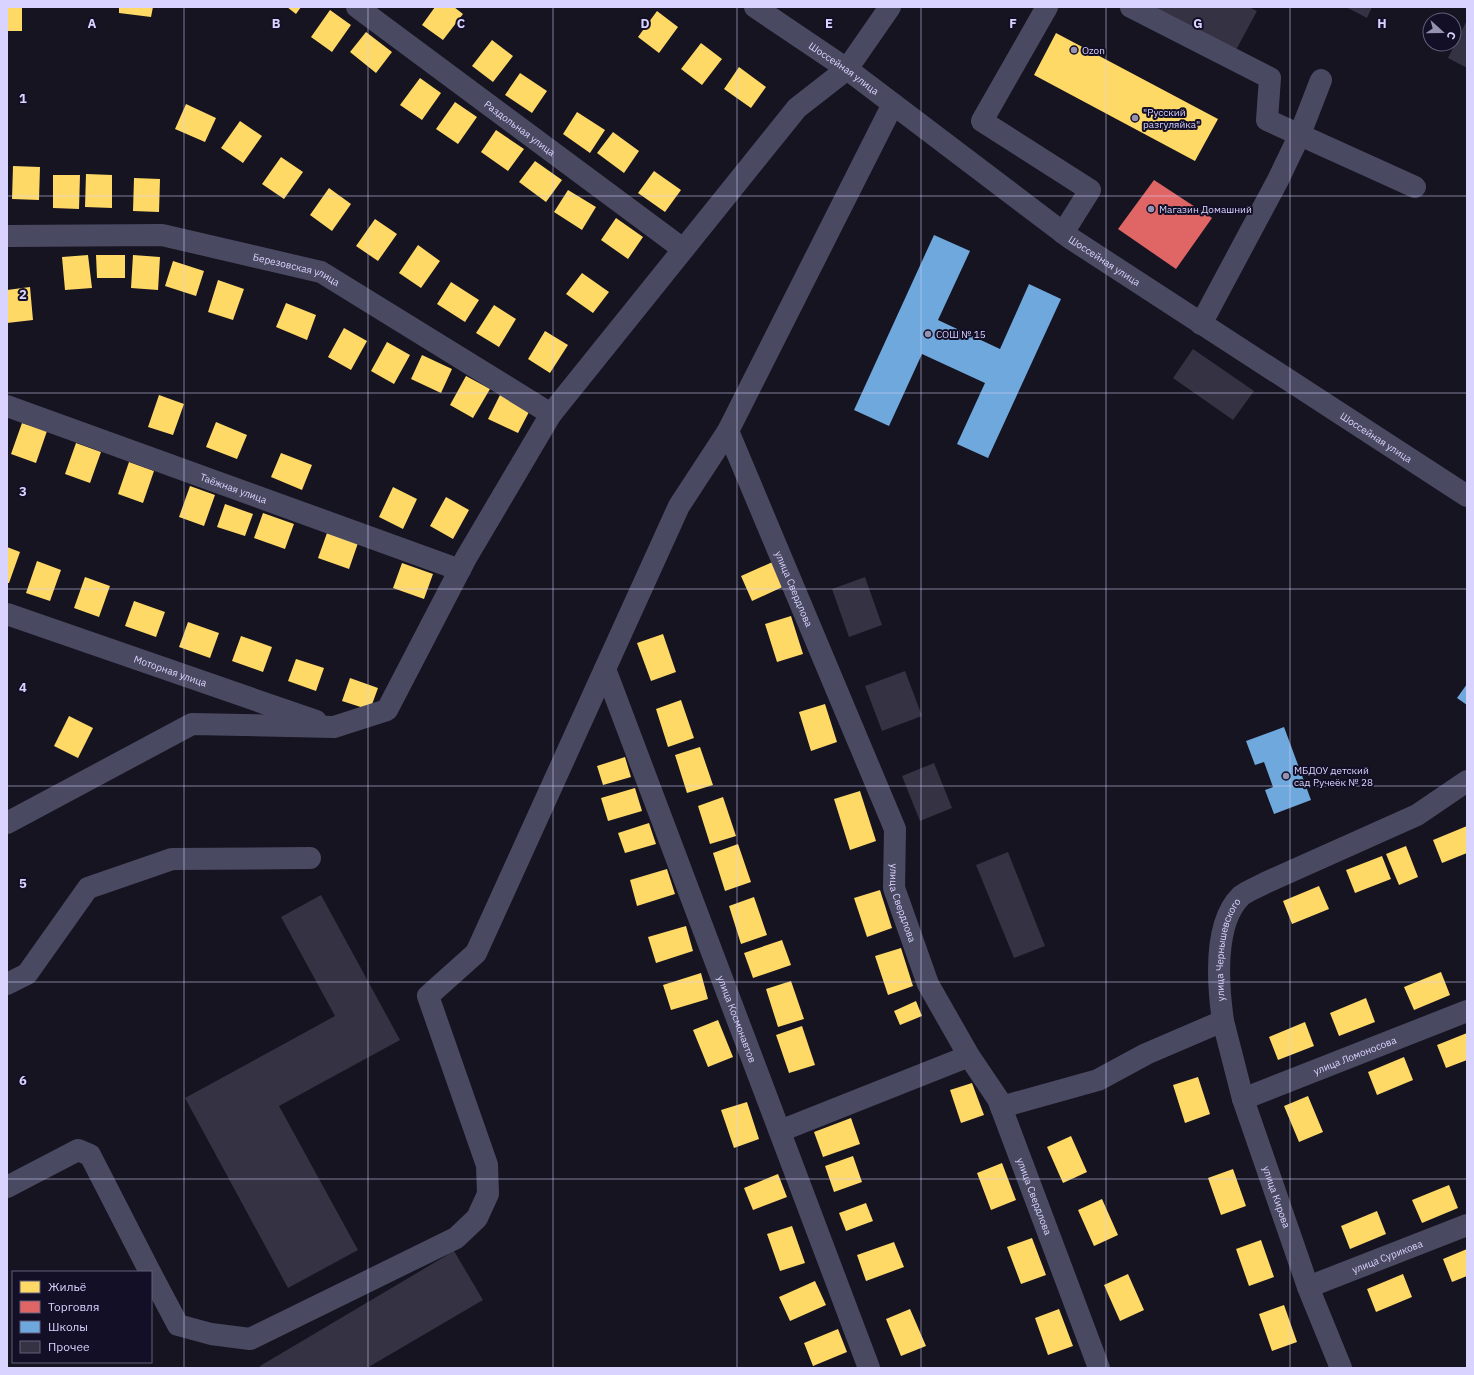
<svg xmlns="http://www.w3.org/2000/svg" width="1474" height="1375" viewBox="0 0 1474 1375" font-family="'IBM Plex Sans',sans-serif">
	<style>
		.homes { fill: #ffd966 }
		.shops { fill: #e06666 }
		.schools { fill: #6fa8dc }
		.building { fill: #343243 }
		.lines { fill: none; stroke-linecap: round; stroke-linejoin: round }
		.minor { stroke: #4a4962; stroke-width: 22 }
		.grid { fill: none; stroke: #d9d4ff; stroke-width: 1; stroke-opacity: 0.55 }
		.poi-dot { fill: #9591b1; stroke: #130f26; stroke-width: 1.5 }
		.labels { text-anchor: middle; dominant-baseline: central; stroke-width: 4; stroke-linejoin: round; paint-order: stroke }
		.poi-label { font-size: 10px; fill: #d9d4ff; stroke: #130f26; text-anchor: start }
		.street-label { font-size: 10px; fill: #d9d4ff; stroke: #130f26 }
		.grid-label { font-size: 13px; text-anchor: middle; font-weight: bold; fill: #d9d4ff; stroke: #130f26; stroke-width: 4; stroke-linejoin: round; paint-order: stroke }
	</style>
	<rect width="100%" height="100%" fill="#161421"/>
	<path class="homes" d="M 7,7 L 22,7 L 22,31 L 7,31 Z
		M 119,7 L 153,7 L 151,17 L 119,13 Z
		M 287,7 L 301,7 L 296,14 Z
		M 435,7 L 454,7 L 463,14 L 443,40 L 422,25 Z
		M 330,10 L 351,25 L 332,52 L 311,37 Z
		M 657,11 L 678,27 L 659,53 L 638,37 Z
		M 366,32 L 392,52 L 376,73 L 350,52 Z
		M 1056,33 L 1218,119 L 1195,161 L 1034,75 Z
		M 492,40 L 513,56 L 493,82 L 472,66 Z
		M 701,43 L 722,59 L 702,85 L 681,69 Z
		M 739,67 L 766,87 L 751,108 L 724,89 Z
		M 520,73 L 547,91 L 532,113 L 505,95 Z
		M 420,78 L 441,93 L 422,120 L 400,105 Z
		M 455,102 L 477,117 L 458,144 L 436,129 Z
		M 186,104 L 216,118 L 205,142 L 175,129 Z
		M 577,112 L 605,130 L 590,153 L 563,134 Z
		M 240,121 L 262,136 L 243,163 L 221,148 Z
		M 496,130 L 524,149 L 508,171 L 481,152 Z
		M 613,132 L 639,151 L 624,173 L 597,153 Z
		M 281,157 L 303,172 L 284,199 L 262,184 Z
		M 535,161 L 562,180 L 546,202 L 519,182 Z
		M 13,166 L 40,167 L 39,200 L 12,199 Z
		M 654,171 L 681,190 L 665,212 L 638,193 Z
		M 86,174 L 112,175 L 112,208 L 85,207 Z
		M 53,175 L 80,175 L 79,209 L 53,208 Z
		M 134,178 L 160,179 L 159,212 L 133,211 Z
		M 329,188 L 351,204 L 332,231 L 310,215 Z
		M 568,190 L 596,207 L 582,230 L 554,212 Z
		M 616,218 L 643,237 L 628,259 L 601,240 Z
		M 375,219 L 397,234 L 378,261 L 356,246 Z
		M 418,245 L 440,261 L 421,288 L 399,273 Z
		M 88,255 L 92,288 L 65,290 L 62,257 Z
		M 96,255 L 125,255 L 125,278 L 97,278 Z
		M 133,255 L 160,257 L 158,290 L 131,288 Z
		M 173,261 L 204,271 L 196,296 L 165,286 Z
		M 582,273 L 609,292 L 593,313 L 566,294 Z
		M 218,280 L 244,289 L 233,320 L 208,312 Z
		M 451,282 L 479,300 L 465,322 L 437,304 Z
		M 30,287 L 33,320 L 7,323 L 7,290 Z
		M 286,303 L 316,315 L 307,340 L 276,327 Z
		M 494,305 L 516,319 L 499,347 L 476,333 Z
		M 344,328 L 367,341 L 351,370 L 328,357 Z
		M 545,331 L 568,345 L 550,373 L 528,359 Z
		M 387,342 L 410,355 L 394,384 L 371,371 Z
		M 422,355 L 452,369 L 441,393 L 411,379 Z
		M 466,376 L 490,389 L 473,418 L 450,405 Z
		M 159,395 L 184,404 L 173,435 L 148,427 Z
		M 500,395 L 530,410 L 518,433 L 488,419 Z
		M 216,422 L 247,435 L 237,459 L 206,447 Z
		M 22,423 L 47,431 L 36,463 L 11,454 Z
		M 76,443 L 101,452 L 90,483 L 65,474 Z
		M 281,453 L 312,465 L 302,490 L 271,477 Z
		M 129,462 L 154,471 L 143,503 L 118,494 Z
		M 190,486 L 215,495 L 204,526 L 179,517 Z
		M 393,487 L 417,499 L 403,529 L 379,517 Z
		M 446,497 L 469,510 L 453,539 L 430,526 Z
		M 225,504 L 253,514 L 245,536 L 217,527 Z
		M 263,513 L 294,524 L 285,549 L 254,538 Z
		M 327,533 L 358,543 L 349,569 L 318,558 Z
		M 7,547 L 20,552 L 9,583 L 7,583 Z
		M 777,560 L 789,584 L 752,601 L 741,576 Z
		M 37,561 L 61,570 L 50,601 L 26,593 Z
		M 402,563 L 433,574 L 424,599 L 393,588 Z
		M 85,577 L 110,586 L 99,617 L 74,608 Z
		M 134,601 L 165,612 L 156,637 L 125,626 Z
		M 791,616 L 803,654 L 777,662 L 765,624 Z
		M 188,622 L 219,633 L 210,658 L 179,647 Z
		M 663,634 L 676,672 L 651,681 L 637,643 Z
		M 241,636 L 272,647 L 263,672 L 232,661 Z
		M 296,659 L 324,668 L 316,691 L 288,681 Z
		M 350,678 L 378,688 L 370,710 L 342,701 Z
		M 681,700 L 694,738 L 668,747 L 656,709 Z
		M 825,704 L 837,742 L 811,751 L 799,712 Z
		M 69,716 L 93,728 L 78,758 L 54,746 Z
		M 700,747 L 713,785 L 687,793 L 675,755 Z
		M 625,757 L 631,777 L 603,785 L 597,766 Z
		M 635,788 L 642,811 L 608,821 L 601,798 Z
		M 860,791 L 876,841 L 850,850 L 834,799 Z
		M 723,797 L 736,836 L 710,844 L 698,806 Z
		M 649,823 L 656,844 L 625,853 L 618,833 Z
		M 1467,826 L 1467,853 L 1442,863 L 1433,840 Z
		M 738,844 L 751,882 L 725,891 L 713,853 Z
		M 1406,846 L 1418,877 L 1399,885 L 1386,854 Z
		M 1382,856 L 1391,879 L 1355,893 L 1346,870 Z
		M 667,869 L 675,894 L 637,906 L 630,880 Z
		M 1319,886 L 1329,909 L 1292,924 L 1283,901 Z
		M 880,890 L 892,928 L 867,937 L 854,898 Z
		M 754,897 L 767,935 L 741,944 L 729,906 Z
		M 686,926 L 693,951 L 656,963 L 648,937 Z
		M 782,940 L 791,965 L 753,978 L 744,953 Z
		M 901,948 L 913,986 L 888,995 L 875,956 Z
		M 1441,972 L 1450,995 L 1414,1010 L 1404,987 Z
		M 701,973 L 708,999 L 671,1010 L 663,985 Z
		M 791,981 L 804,1019 L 778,1027 L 766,989 Z
		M 1366,998 L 1375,1022 L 1339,1036 L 1330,1013 Z
		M 916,1001 L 922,1016 L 900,1025 L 894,1011 Z
		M 718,1020 L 733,1057 L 708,1067 L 693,1030 Z
		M 1305,1022 L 1314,1046 L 1278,1060 L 1269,1037 Z
		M 802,1026 L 815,1065 L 789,1073 L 776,1035 Z
		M 1467,1033 L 1467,1060 L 1446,1068 L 1437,1045 Z
		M 1404,1057 L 1413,1080 L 1377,1095 L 1368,1072 Z
		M 1198,1077 L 1210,1114 L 1185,1123 L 1173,1085 Z
		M 972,1083 L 984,1115 L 961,1123 L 950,1090 Z
		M 1308,1096 L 1323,1132 L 1299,1142 L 1284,1106 Z
		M 747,1102 L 759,1139 L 734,1148 L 721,1110 Z
		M 851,1118 L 860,1144 L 823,1157 L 814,1132 Z
		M 1071,1136 L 1087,1172 L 1063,1183 L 1047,1147 Z
		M 853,1156 L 862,1182 L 834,1192 L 825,1166 Z
		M 1002,1163 L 1016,1200 L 991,1210 L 977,1173 Z
		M 1233,1169 L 1246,1206 L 1221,1215 L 1208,1178 Z
		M 778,1174 L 787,1197 L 753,1210 L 744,1188 Z
		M 1449,1185 L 1458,1208 L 1422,1223 L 1412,1200 Z
		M 1102,1199 L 1118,1235 L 1094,1246 L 1078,1210 Z
		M 866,1203 L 873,1221 L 846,1231 L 839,1213 Z
		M 1377,1211 L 1386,1234 L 1350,1249 L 1341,1226 Z
		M 792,1226 L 805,1263 L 780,1271 L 767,1234 Z
		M 1032,1238 L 1046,1275 L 1021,1284 L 1007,1247 Z
		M 1261,1240 L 1274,1277 L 1249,1286 L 1236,1249 Z
		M 894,1242 L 904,1267 L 866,1281 L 857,1255 Z
		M 1467,1249 L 1467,1276 L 1452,1282 L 1443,1259 Z
		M 1128,1274 L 1144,1310 L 1120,1321 L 1104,1285 Z
		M 1403,1274 L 1412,1297 L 1376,1312 L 1367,1289 Z
		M 815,1281 L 826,1305 L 790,1321 L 779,1297 Z
		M 1284,1305 L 1297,1342 L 1272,1351 L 1259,1314 Z
		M 910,1309 L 926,1346 L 901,1356 L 886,1319 Z
		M 1059,1309 L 1073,1346 L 1048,1355 L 1035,1318 Z
		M 838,1329 L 847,1352 L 813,1366 L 804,1343 Z"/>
	<path class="shops" d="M 1154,180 L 1212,218 L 1176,269 L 1118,229 Z"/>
	<path class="schools" d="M 934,235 L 970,251 L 938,320 L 1000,349 L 1029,284 L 1061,299 L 988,458 L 957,444 L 985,383 L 922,354 L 889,426 L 854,410 Z
		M 1467,684 L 1467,705 L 1457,698 Z
		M 1284,727 L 1311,800 L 1274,814 L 1265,790 L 1273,787 L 1264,762 L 1255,765 L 1246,741 Z"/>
	<path class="building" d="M 1149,7 L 1249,7 L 1257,11 L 1235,52 Z
		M 1346,7 L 1372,7 L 1367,18 Z
		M 1467,20 L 1467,68 L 1448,58 Z
		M 1193,349 L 1254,391 L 1233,420 L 1173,378 Z
		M 865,577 L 882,625 L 849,637 L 832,589 Z
		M 905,671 L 922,716 L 882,731 L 865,686 Z
		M 934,763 L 952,808 L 920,821 L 902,776 Z
		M 1008,852 L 1045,946 L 1014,958 L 976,865 Z
		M 321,895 L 400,1040 L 279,1106 L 358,1250 L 288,1288 L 185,1098 L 335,1016 L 281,917 Z
		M 454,1251 L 483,1300 L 367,1368 L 261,1368 L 260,1366 Z"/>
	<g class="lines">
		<g class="minor">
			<path id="s1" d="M 357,7 L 683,249"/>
			<path id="s2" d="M 755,7 L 847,69 L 1070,238 L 1467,496"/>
			<path d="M 1047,7 L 982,121 L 1090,190 L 1063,233"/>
			<path d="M 1131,7 L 1270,78 L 1267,120 L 1415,187"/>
			<path id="s3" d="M 7,236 L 162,235 L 321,272 L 551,414"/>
			<path d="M 1201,324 L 1278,180 L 1300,134 L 1321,80"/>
			<path id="s4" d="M 7,406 L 460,570"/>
			<path id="s5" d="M 728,431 L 895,829 L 894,888 L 928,984 L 969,1056 L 998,1099 L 1099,1368"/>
			<path id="s6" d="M 7,614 L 316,721"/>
			<path id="s7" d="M 605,669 L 869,1368"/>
			<path d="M 7,823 L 192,724 L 334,727 L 387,710 L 466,558 L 551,414 L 797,108 L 847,69 L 890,7"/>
			<path d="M 7,984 L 27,974 L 88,888 L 172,859 L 310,858"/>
			<path id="s8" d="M 1223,1021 L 1243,1099 L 1308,1287 L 1341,1368"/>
			<path id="s9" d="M 1243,1099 L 1467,1011"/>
			<path id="s10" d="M 1001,1107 L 1098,1080 L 1146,1054 L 1223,1021 C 1218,986 1213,923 1241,896 C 1247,891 1258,887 1265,883 L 1417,815 L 1467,781"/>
			<path d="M 780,1131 L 969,1056"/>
			<path d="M 7,1187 L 78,1150 L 90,1155 L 150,1272"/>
			<path d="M 151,1274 L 178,1325 L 211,1334 L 250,1339 L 456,1238 L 477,1218 L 488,1194 L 487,1165 L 428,996 L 476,953 L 679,506 L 728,431 L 893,104"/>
			<path id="s11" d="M 1308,1287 L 1467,1225"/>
		</g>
	</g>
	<path class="grid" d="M 184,7 L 184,1368M 368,7 L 368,1368M 553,7 L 553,1368M 737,7 L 737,1368M 921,7 L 921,1368M 1106,7 L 1106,1368M 1290,7 L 1290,1368M 7,196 L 1467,196M 7,393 L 1467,393M 7,589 L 1467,589M 7,786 L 1467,786M 7,982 L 1467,982M 7,1179 L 1467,1179"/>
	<g class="poi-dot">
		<circle cx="1074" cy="50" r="4"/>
		<circle cx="1135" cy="118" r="4"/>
		<circle cx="1151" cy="209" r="4"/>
		<circle cx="928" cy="334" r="4"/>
		<circle cx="1286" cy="776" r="4"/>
	</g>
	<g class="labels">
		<g class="poi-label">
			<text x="1082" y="50">Ozon</text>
			<text x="1143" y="112">"Русский<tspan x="1143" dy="12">разгуляйка"</tspan></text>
			<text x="1159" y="209">Магазин Домашний</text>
			<text x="936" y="334">СОШ № 15</text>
			<text x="1294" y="770">МБДОУ детский<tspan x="1294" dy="12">сад Ручеёк № 28</tspan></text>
		</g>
		<g class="street-label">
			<text stroke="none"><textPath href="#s2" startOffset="108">Шоссейная улица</textPath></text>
			<text stroke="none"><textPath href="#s1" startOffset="203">Раздольная улица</textPath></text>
			<text stroke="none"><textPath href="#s2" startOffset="432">Шоссейная улица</textPath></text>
			<text stroke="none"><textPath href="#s3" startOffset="294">Березовская улица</textPath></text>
			<text stroke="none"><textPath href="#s2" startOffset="756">Шоссейная улица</textPath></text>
			<text stroke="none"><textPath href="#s4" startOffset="241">Таёжная улица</textPath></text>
			<text stroke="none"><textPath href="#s5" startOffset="171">улица Свердлова</textPath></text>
			<text stroke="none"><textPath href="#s6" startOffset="173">Моторная улица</textPath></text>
			<text stroke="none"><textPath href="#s5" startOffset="507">улица Свердлова</textPath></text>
			<text stroke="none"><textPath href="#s10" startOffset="312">улица Чернышевского</textPath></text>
			<text stroke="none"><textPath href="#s7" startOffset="374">улица Космонавтов</textPath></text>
			<text stroke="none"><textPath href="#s9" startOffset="120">улица Ломоносова</textPath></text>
			<text stroke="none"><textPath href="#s8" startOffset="184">улица Кирова</textPath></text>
			<text stroke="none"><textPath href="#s5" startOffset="831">улица Свердлова</textPath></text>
			<text stroke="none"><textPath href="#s11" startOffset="85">улица Сурикова</textPath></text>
		</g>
	</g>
	<g class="grid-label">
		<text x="92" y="28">A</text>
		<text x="276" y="28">B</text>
		<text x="461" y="28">C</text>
		<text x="645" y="28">D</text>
		<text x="829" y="28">E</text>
		<text x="1013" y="28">F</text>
		<text x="1198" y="28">G</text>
		<text x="1382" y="28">H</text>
		<text x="23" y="103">1</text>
		<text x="23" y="299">2</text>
		<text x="23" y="496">3</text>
		<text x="23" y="692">4</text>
		<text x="23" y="888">5</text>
		<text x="23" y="1085">6</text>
	</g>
	<rect width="1474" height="1375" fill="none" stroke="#d9d4ff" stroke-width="16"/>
	<rect x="12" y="1271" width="140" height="92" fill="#130f26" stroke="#625e7d"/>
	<rect x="20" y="1281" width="20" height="12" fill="#ffd966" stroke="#625e7d"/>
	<text x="48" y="1291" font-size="12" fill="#d9d4ff">Жильё</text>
	<rect x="20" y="1301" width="20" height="12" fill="#e06666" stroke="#625e7d"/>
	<text x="48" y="1311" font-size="12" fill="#d9d4ff">Торговля</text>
	<rect x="20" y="1321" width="20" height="12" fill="#6fa8dc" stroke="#625e7d"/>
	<text x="48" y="1331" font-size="12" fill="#d9d4ff">Школы</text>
	<rect x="20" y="1341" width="20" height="12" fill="#343243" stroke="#625e7d"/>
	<text x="48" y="1351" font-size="12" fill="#d9d4ff">Прочее</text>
	<g transform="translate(1442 32) rotate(111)"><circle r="19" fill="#130f26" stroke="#625e7d"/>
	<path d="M0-3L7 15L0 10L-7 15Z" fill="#9591b1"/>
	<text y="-6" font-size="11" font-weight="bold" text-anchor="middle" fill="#d9d4ff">С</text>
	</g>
</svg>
